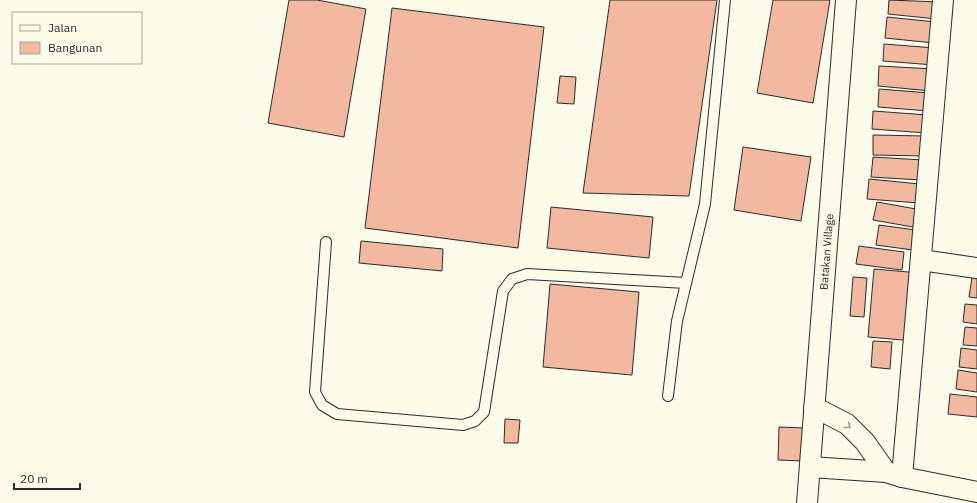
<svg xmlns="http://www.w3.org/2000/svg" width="977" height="503" viewBox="0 0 977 503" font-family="'IBM Plex Sans',sans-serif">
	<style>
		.building { fill: #f2b8a0; stroke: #2b2b2b }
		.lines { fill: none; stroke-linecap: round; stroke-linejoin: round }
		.lane-casing { stroke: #2b2b2b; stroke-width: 12 }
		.street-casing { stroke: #2b2b2b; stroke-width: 22 }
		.lane { stroke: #fdfbea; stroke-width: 10 }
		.street { stroke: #fdfbea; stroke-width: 20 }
		.oneway { stroke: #9e9d94 }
		.labels { text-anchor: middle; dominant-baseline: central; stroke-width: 3; stroke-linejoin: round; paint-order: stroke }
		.street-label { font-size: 11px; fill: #2b2b2b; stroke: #fdfbea }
	</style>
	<rect width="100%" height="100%" fill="#fdfbea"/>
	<path class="building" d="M 289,0 L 317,0 L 366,9 L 344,137 L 268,123 Z
		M 610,0 L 717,0 L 689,196 L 583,193 Z
		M 773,0 L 830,0 L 813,103 L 757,93 Z
		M 889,0 L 939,2 L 937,19 L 888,14 Z
		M 392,8 L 544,27 L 518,248 L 365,228 Z
		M 887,17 L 936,22 L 934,43 L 885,38 Z
		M 884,44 L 935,48 L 934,65 L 883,61 Z
		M 879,66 L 934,69 L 932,91 L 878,86 Z
		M 560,76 L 576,77 L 574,104 L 557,103 Z
		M 879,89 L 930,93 L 929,111 L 878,107 Z
		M 873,111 L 928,115 L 927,133 L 872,129 Z
		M 873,135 L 926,136 L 925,156 L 873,155 Z
		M 743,147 L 811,157 L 801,221 L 734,210 Z
		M 873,157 L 923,160 L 921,180 L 871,177 Z
		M 869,179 L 920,184 L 919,203 L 867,199 Z
		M 877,202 L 916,209 L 913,227 L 873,220 Z
		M 551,207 L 653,217 L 649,258 L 547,248 Z
		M 879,225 L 916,230 L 913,250 L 876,245 Z
		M 361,241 L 443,249 L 442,271 L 359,263 Z
		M 859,246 L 904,252 L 902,270 L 856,264 Z
		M 874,269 L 920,273 L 914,341 L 868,337 Z
		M 853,277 L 867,278 L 864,317 L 850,316 Z
		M 972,277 L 977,278 L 977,298 L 969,297 Z
		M 550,284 L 639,292 L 632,375 L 543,367 Z
		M 965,304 L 977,305 L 977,324 L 963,322 Z
		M 965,327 L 977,328 L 977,346 L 963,345 Z
		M 873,341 L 892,342 L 890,369 L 871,367 Z
		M 961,348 L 977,350 L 977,369 L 959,367 Z
		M 958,370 L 977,373 L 977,392 L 956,389 Z
		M 950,394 L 977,397 L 977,417 L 948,414 Z
		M 505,419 L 520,420 L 518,443 L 504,443 Z
		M 779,427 L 804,428 L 803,461 L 778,460 Z"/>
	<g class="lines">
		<g class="lane-casing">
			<path id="lane" d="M 326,242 L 315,392 L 322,405 L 337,414 L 463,425 L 475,421 L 484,412 L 503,291 L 512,279 L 527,274 L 686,283
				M 668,396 L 677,321 L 705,204 L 725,0"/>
		</g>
		<g class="street-casing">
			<g id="street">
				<path d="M 921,260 L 977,268"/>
				<path d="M 814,407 L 847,424 L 865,442 L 886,472"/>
				<path d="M 810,467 L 886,472 L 902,477 L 977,492"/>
				<path d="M 902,477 L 943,0"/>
				<path id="s1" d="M 807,503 L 846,0"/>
			</g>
		</g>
		<use href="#lane" class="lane"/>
		<use href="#street" class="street"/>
	</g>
	<defs><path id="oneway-chevron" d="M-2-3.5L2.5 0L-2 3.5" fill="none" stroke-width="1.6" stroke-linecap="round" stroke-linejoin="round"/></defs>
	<use class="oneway" href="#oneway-chevron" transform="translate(848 426) rotate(39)"/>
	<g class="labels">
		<g class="street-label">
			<text stroke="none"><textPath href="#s1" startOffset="252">Batakan Village</textPath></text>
		</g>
	</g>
	<rect x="12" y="12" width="130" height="52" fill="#fdfbea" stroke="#a9a89e"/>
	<rect x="20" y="25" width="20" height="6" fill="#fdfbea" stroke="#a9a89e"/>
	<text x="48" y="32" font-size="12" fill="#2b2b2b">Jalan</text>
	<rect x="20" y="42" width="20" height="12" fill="#f2b8a0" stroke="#a9a89e"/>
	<text x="48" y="52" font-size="12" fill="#2b2b2b">Bangunan</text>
	<path d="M14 483v6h66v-6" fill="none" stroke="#2b2b2b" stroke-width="2"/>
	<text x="20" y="483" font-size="12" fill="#2b2b2b" stroke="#fdfbea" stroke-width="3" paint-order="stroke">20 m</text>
</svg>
